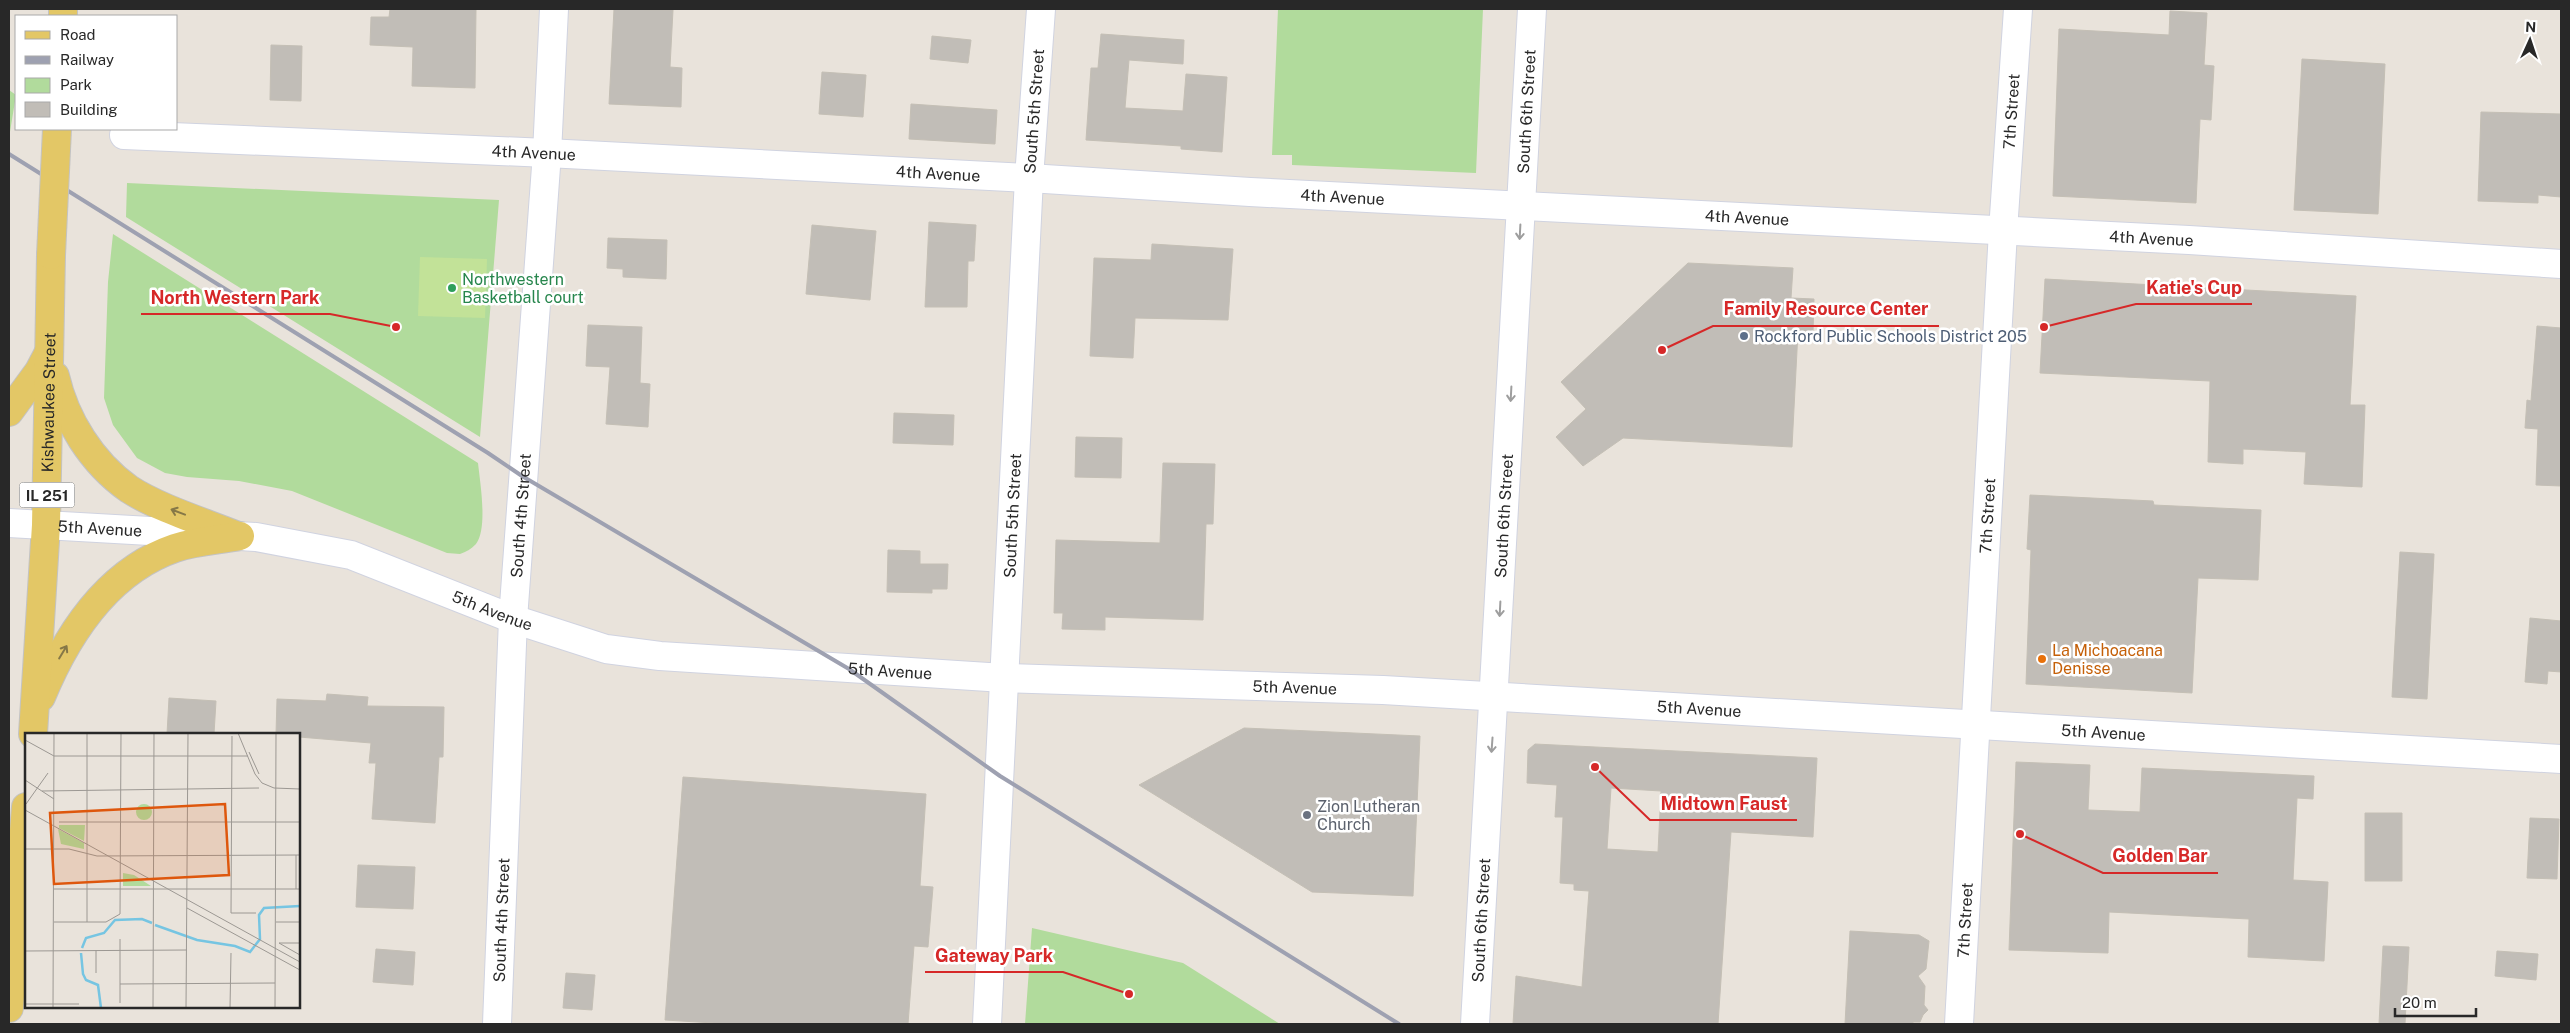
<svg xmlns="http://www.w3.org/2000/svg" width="2570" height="1033" viewBox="0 0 2570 1033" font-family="'Public Sans',sans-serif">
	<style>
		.green { fill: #b1db9c }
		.pitch { fill: #c2e298 }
		.building { fill: #c1bdb7; stroke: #c4bfb5; fill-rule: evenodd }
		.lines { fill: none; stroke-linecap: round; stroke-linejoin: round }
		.street-casing { stroke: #d0d3e0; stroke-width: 30 }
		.secondary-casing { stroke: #d0d3e0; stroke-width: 30 }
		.primary-casing { stroke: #c3c3c3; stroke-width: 30 }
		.street { stroke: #fff; stroke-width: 28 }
		.secondary { stroke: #fff; stroke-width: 28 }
		.primary { stroke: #e3c766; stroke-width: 28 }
		.rail { stroke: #9ea1b1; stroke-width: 4 }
		.primary-bridge-casing { stroke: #c3c3c3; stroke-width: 30; stroke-linecap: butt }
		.primary-bridge { stroke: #e3c766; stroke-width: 28 }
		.oneway { stroke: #9e9e9e }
		.oneway2 { stroke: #867847 }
		.leisure-dot { fill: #2e9e5b; stroke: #fff; stroke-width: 2 }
		.service-dot { fill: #5c6f8a; stroke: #fff; stroke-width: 2 }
		.food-dot { fill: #e8710a; stroke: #fff; stroke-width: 2 }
		.worship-dot { fill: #6b7280; stroke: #fff; stroke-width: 2 }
		.labels { text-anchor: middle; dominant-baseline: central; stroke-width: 5; stroke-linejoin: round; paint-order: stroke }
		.shield { fill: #fff; stroke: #686868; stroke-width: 1 }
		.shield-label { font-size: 15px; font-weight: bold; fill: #282828 }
		.street-label { font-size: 16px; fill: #282828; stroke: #fff }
		.leisure-label { font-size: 16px; fill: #27864d; stroke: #fff; text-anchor: start }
		.service-label { font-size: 16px; fill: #4e5e75; stroke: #fff; text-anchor: start }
		.food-label { font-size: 16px; fill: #c56008; stroke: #fff; text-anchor: start }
		.worship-label { font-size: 16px; fill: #5b616d; stroke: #fff; text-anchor: start }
		.inset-river { fill: none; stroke: #76c5e2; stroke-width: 2.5 }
		.inset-road { fill: none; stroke: #9c9893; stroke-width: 1 }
		.view { fill: #de570d; fill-opacity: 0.15; stroke: #de570d; stroke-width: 2.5 }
		.inset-edge { fill: none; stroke: #282828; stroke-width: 2.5 }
		.leader { fill: none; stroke: #d62828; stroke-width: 2 }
		.callout-dot { fill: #d62828; stroke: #fff; stroke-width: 2 }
		.callout-label { font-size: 18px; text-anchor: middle; font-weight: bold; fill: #d62828; stroke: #fff; stroke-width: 5; stroke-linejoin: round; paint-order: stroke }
	</style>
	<rect width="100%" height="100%" fill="#e9e3db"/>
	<path class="green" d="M 1278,9 L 1483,9 L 1476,173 L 1292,165 L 1292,155 L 1272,155 Z
		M 9,90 L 16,95 L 9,138 Z
		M 127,183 L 499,200 L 480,437 L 126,217 Z
		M 113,234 L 478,463 C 480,482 488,528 476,544 C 471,549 466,552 460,554 L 447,553 L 292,491 L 239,481 L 187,477 L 165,473 L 137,458 L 113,425 L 104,398 L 108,282 Z
		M 1032,928 L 1183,963 L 1280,1024 L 1025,1024 Z"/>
	<path class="pitch" d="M 420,257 L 487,259 L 485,318 L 418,316 Z"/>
	<path class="building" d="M 390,9 L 476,9 L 475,88 L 412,86 L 413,47 L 370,45 L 371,17 L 389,17 Z
		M 614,9 L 673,10 L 670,67 L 682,68 L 681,107 L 609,104 Z
		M 2170,11 L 2207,13 L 2204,65 L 2214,66 L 2211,120 L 2200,119 L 2196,203 L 2053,196 L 2059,29 L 2169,35 Z
		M 1101,34 L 1184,40 L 1183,64 L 1129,60 L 1125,108 L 1183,111 L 1186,74 L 1227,77 L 1222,152 L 1181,149 L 1181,146 L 1086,140 L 1091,68 L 1098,68 Z
		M 932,36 L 971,40 L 968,63 L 930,59 Z
		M 271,45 L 302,46 L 301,101 L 270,100 Z
		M 2302,59 L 2385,64 L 2378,214 L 2294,210 Z
		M 822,72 L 866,75 L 863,117 L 819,114 Z
		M 911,104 L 997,110 L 995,144 L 909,139 Z
		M 2481,112 L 2561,114 L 2561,197 L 2538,195 L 2538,203 L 2478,201 Z
		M 929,222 L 976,225 L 974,261 L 968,261 L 967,307 L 925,307 Z
		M 812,225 L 876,231 L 870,300 L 806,294 Z
		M 608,238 L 667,240 L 666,279 L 623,277 L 623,269 L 607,268 Z
		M 1152,244 L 1233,249 L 1228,320 L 1135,318 L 1133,358 L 1090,356 L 1094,258 L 1151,260 Z
		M 1688,263 L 1793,268 L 1791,298 L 1814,299 L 1813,332 L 1798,331 L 1792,447 L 1623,438 L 1583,466 L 1556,437 L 1586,409 L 1561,382 Z
		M 2045,279 L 2356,296 L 2350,405 L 2365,405 L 2362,487 L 2304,484 L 2306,452 L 2243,449 L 2243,464 L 2208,462 L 2210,381 L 2040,373 Z
		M 588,325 L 642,327 L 640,383 L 650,384 L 648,427 L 606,424 L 610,367 L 586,366 Z
		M 2537,326 L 2561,328 L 2561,486 L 2536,485 L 2538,429 L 2525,428 L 2527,400 L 2531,401 Z
		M 894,413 L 954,415 L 953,445 L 893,443 Z
		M 1076,437 L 1122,438 L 1121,478 L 1075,477 Z
		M 1163,463 L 1215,464 L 1213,524 L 1206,524 L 1203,620 L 1105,617 L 1105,630 L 1062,629 L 1063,613 L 1054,613 L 1056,540 L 1160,543 Z
		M 2030,495 L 2153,501 L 2154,505 L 2261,510 L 2258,580 L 2198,578 L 2192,693 L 2026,684 L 2031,550 L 2027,549 Z
		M 888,550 L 920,551 L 920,564 L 948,564 L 947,589 L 932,589 L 932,593 L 887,592 Z
		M 2400,552 L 2434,554 L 2427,699 L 2392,697 Z
		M 2530,618 L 2561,621 L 2561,672 L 2548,671 L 2547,684 L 2525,682 Z
		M 327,694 L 368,697 L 367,706 L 444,707 L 443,757 L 439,757 L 435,823 L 372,819 L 376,763 L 369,763 L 371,743 L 299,737 L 299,734 L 276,734 L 277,699 L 326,701 Z
		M 169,698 L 216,701 L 214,734 L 167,734 Z
		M 1244,728 L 1420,736 L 1413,896 L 1312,892 L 1139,785 Z
		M 1535,744 L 1817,758 L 1813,837 L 1731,832 L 1718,1024 L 1513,1024 L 1516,976 L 1582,987 L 1589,891 L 1574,890 L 1574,884 L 1560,883 L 1563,817 L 1555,817 L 1557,785 L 1527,783 L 1528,750 ZM 1611,788 L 1661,791 L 1658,852 L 1607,849 Z
		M 2016,762 L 2090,765 L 2088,810 L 2140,812 L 2142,768 L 2314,776 L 2313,799 L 2297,798 L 2293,880 L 2328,882 L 2324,961 L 2248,957 L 2249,919 L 2109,912 L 2108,953 L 2009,950 Z
		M 683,777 L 926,794 L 920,886 L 933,887 L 928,947 L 914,946 L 908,1024 L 730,1024 L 665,1020 Z
		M 2365,813 L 2402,813 L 2402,881 L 2365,881 Z
		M 2530,818 L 2559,819 L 2557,879 L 2527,878 Z
		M 358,865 L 415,867 L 413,909 L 356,907 Z
		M 1850,931 L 1919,935 L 1929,941 L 1926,969 L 1918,976 L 1925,986 L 1924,1005 L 1928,1010 L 1923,1015 L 1920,1022 L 1913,1022 L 1913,1024 L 1845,1024 Z
		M 2383,946 L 2409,947 L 2405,1024 L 2379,1024 Z
		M 376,949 L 415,952 L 413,985 L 373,982 Z
		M 2497,951 L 2538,954 L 2536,980 L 2495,976 Z
		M 566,973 L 595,975 L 592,1010 L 563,1008 Z"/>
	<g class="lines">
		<g class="street-casing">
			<g id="street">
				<path id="s1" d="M 124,135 L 547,153 L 1029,178 L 1250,192 L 2189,240 L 2561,264"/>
				<path id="s2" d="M 497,1024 L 513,619 L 547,153 L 554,9"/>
				<path id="s3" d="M 987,1024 L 1029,178 L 1041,9"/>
				<path id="s4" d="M 1959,1024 L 2003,231 L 2018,9"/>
			</g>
		</g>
		<g class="secondary-casing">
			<g id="secondary">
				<path id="s5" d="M 9,523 L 256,537 L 351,555 L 513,619 L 606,649 L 660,656 L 1004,678 L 1383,690 L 2561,759"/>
				<path id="s6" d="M 1475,1024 L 1532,9"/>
			</g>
		</g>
		<g class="primary-casing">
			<g id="primary">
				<path d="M 63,16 L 63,9"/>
				<path d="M 55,376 C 65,420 92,463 129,489 C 158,508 206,523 238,536"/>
				<path d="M 9,412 L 39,371 L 49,352"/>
				<path d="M 41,697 C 67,634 108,571 175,548 C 196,541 219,540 240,536"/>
				<path id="s7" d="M 33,734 L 46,525 L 51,255"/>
				<path d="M 9,1008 L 26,807"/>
			</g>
		</g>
		<use href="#street" class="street"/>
		<use href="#secondary" class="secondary"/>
		<use href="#primary" class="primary"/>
		<path class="rail" d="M 9,154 L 488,453 L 522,476 L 849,669 L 1000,776 L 1399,1024"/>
		<g class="primary-bridge-casing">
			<path id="primary-bridge" d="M 51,255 L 57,129"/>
		</g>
		<use href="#primary-bridge" class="primary-bridge"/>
	</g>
	<defs><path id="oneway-shaft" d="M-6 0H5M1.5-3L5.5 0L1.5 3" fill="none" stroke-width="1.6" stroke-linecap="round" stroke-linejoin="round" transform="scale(1.25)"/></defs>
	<g class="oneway">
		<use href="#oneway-shaft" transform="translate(1520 232) rotate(93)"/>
		<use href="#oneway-shaft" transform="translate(1511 394) rotate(93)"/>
		<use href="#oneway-shaft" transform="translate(1500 609) rotate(93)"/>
		<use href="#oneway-shaft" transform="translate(1492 745) rotate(94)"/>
	</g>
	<g class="oneway2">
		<use href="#oneway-shaft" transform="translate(178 512) rotate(-159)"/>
		<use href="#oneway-shaft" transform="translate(63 652) rotate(-59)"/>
	</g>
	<circle class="leisure-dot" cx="452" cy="288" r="5"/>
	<circle class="service-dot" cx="1744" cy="336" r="5"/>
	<circle class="food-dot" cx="2042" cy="659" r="5"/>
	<circle class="worship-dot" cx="1307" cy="815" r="5"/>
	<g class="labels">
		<rect class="shield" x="19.5" y="482.5" width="55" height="25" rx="4"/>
		<g class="shield-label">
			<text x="47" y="495">IL 251</text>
		</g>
		<g class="street-label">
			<text stroke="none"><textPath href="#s3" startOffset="914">South 5th Street</textPath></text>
			<text stroke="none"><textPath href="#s6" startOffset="914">South 6th Street</textPath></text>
			<text stroke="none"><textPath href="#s4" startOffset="914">7th Street</textPath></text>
			<text stroke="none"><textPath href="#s1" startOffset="410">4th Avenue</textPath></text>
			<text stroke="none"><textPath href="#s1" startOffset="815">4th Avenue</textPath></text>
			<text stroke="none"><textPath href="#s1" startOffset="1220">4th Avenue</textPath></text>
			<text stroke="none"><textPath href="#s1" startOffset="1625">4th Avenue</textPath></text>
			<text stroke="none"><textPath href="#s1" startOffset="2030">4th Avenue</textPath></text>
			<text stroke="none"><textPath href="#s7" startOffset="332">Kishwaukee Street</textPath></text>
			<text stroke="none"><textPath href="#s2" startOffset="509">South 4th Street</textPath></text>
			<text stroke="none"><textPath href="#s3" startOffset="509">South 5th Street</textPath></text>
			<text stroke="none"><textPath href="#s4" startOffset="509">7th Street</textPath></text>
			<text stroke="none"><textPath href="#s6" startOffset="509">South 6th Street</textPath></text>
			<text stroke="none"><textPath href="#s5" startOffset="91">5th Avenue</textPath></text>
			<text stroke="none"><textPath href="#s5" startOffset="496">5th Avenue</textPath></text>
			<text stroke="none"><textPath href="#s5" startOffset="901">5th Avenue</textPath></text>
			<text stroke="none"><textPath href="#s5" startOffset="1306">5th Avenue</textPath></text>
			<text stroke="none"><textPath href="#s5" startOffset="1711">5th Avenue</textPath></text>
			<text stroke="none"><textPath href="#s5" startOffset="2116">5th Avenue</textPath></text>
			<text stroke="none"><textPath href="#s2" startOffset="104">South 4th Street</textPath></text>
			<text stroke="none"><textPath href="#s6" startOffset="104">South 6th Street</textPath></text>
			<text stroke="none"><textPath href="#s4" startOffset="104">7th Street</textPath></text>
		</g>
		<g class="leisure-label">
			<text x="462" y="279">Northwestern<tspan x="462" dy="18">Basketball court</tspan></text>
		</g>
		<g class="service-label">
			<text x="1754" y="336">Rockford Public Schools District 205</text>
		</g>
		<g class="food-label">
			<text x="2052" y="650">La Michoacana<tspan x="2052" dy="18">Denisse</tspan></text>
		</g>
		<g class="worship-label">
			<text x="1317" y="806">Zion Lutheran<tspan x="1317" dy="18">Church</tspan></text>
		</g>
	</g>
	<g transform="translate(25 733)">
		<rect width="275" height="275" fill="#e9e3db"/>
		<path d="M111 79a8 8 0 1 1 16 0a8 8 0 1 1-16 0ZM 34,92 L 60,92 L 59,108 L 34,95 ZM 33,96 L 59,110 L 59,116 L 36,111 ZM 98,140 L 109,142 L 126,153 L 98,153 Z" fill="#b1db9c"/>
		<path class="inset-river" d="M 130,192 L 172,207 L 210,213 L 225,219 L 235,206 L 234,182 L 239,175 L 275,173M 57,215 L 61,205 L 79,200 L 90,187 L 117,186 L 127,190M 56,220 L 58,241 L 61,247 L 73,252 L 76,275"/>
		<path class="inset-road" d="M 213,0 L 230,41 L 237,50 L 249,55 L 275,56M 207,3 L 206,180 L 231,180M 0,7 L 29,23 L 223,23M 224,19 L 234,41M 0,47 L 29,66M 17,58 L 234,55M 1,71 L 23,40M 0,77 L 275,229M 34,89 L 275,89M 0,116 L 44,116 L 72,123 L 275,122M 29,156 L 275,156M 271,156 L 271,122M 162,175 L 275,237M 29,189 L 81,189 L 95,181 L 96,0M 62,189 L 62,0M 251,189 L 275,189M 254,210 L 275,222M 254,210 L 275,210M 71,217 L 71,240M 0,218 L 162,217M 95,251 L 250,250M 95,270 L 95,206M 0,271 L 54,271M 28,275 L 29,0M 128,275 L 129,0M 161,275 L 163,0M 205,275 L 206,220M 250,275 L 251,0"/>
		<path class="view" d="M 200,71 L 204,142 L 29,151 L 25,80 Z"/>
		<rect width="275" height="275" class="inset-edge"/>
	</g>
	<path class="leader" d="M2044 327L2136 304H2252M396 327L330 314H141M1662 350L1713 326H1939M1595 767L1650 820H1797M2020 834L2103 873H2218M1129 994L1063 972H925"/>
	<g class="callout-dot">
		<circle cx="2044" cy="327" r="5"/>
		<circle cx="396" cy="327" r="5"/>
		<circle cx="1662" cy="350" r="5"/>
		<circle cx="1595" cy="767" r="5"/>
		<circle cx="2020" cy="834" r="5"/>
		<circle cx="1129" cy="994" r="5"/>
	</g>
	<g class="callout-label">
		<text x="2194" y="294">Katie's Cup</text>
		<text x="235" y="304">North Western Park</text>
		<text x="1826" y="315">Family Resource Center</text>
		<text x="1724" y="810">Midtown Faust</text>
		<text x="2160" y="862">Golden Bar</text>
		<text x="994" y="962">Gateway Park</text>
	</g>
	<rect width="2570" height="1033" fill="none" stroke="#282828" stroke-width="20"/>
	<rect x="15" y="15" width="162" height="115" fill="#ffffff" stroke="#a9a9a9"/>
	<rect x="25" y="31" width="25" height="8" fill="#e3c766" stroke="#a9a9a9"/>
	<text x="60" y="40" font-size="15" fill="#282828">Road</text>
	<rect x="25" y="56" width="25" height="8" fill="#9ea1b1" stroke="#a9a9a9"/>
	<text x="60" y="65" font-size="15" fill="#282828">Railway</text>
	<rect x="25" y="78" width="25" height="15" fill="#b1db9c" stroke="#a9a9a9"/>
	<text x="60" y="90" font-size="15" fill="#282828">Park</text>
	<rect x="25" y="102" width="25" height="15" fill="#c1bdb7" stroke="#a9a9a9"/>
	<text x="60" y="115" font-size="15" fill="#282828">Building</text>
	<g transform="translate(2530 40) rotate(3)" stroke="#ffffff" stroke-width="4" paint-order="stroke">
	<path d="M0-4L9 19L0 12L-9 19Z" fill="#282828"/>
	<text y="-8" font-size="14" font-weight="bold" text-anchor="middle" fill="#282828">N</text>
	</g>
	<path d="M2395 1008v8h81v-8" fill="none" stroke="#282828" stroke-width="2.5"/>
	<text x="2402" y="1008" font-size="15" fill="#282828" stroke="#ffffff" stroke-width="4" paint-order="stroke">20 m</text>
</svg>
